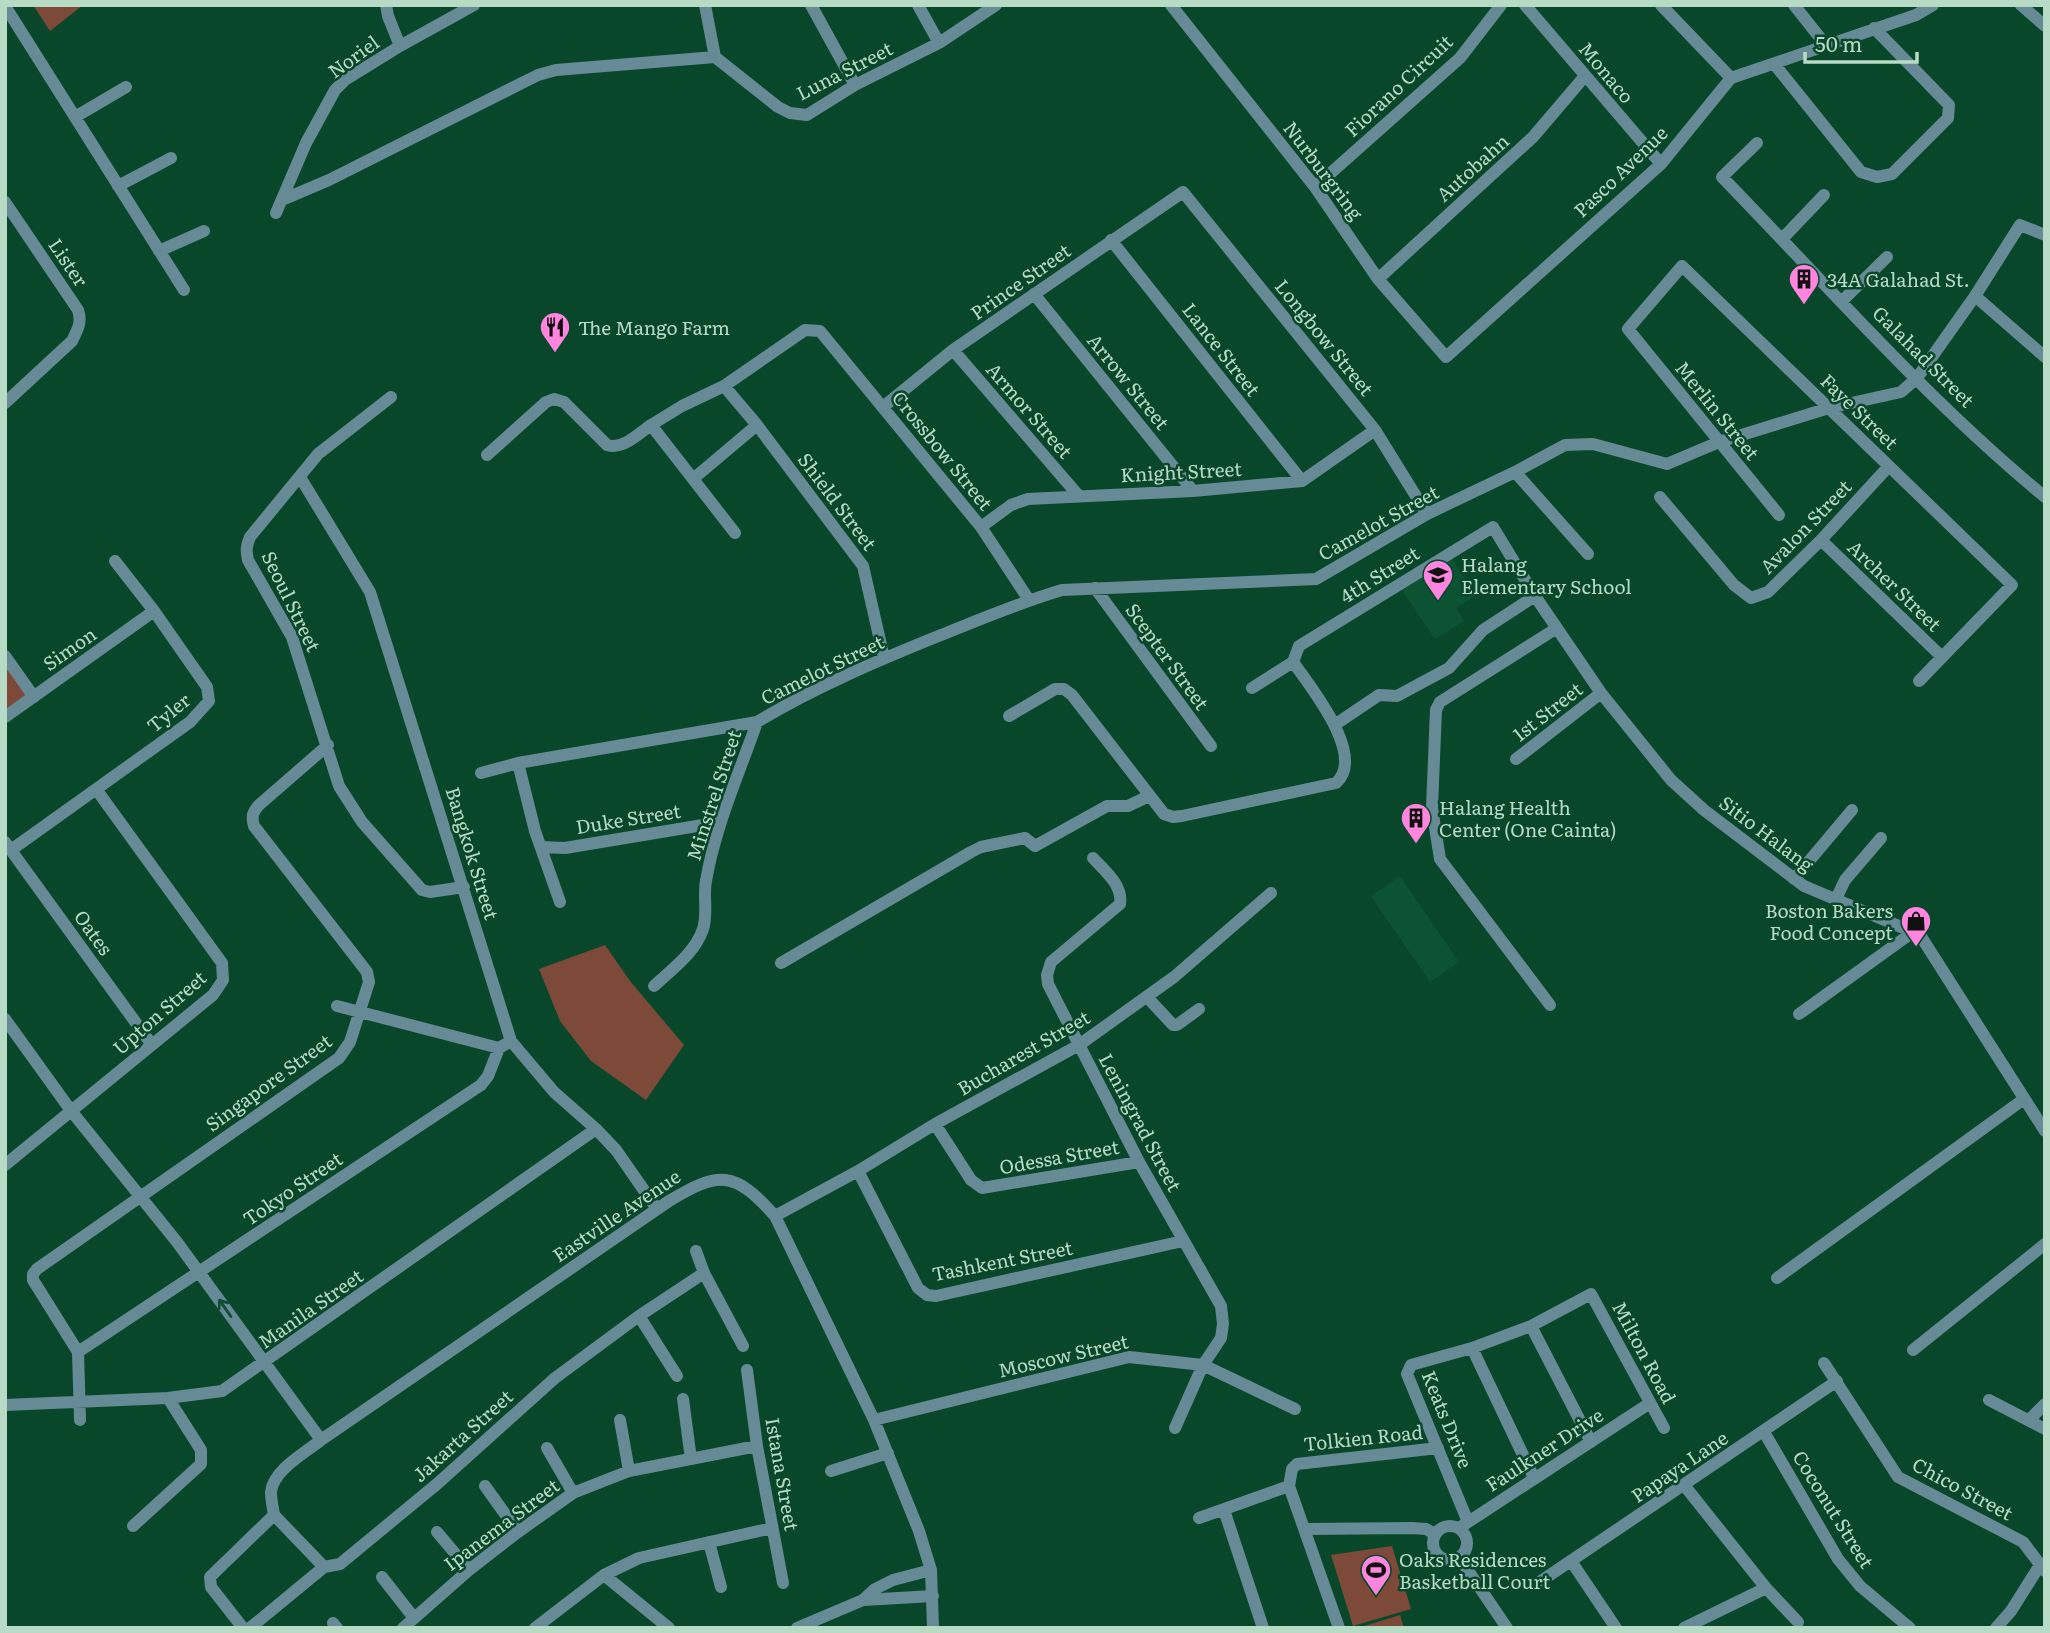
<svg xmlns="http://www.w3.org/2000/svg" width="2050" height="1633" viewBox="0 0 2050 1633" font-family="Literata,serif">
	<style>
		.built { fill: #0c5334 }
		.green { fill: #7d4939 }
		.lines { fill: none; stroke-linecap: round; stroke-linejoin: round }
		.minor { stroke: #678b96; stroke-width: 12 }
		.oneway { stroke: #124e36 }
		.labels { text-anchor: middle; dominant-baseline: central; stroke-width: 5; stroke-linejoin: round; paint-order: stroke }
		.street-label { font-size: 19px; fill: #b8dbc5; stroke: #09472b }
		.poi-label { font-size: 19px; fill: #b8dbc5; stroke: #09472b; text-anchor: start }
	</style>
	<rect width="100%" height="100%" fill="#09472b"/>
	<path class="built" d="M 1451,557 L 1476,595 L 1456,608 L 1464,621 L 1435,639 L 1400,587 Z
		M 1400,876 L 1459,962 L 1430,982 L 1371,896 Z"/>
	<path class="green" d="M 33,5 L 83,5 L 50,31 Z
		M 5,664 L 28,696 L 5,712 Z
		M 605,945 L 630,981 L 684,1045 L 646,1100 L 591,1061 L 560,1021 L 539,969 Z
		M 1392,1546 L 1411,1609 L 1353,1626 L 1331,1555 Z
		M 1400,1615 L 1404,1628 L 1358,1628 Z"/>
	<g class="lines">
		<path class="minor" d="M 386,5 L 388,16 L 400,46
			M 705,5 L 715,57
			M 811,5 L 855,85
			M 918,5 L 939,43
			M 1171,5 L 1315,187 L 1378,279 L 1446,357 L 1661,164 L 1731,78 L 1916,15 L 1933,5
			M 1525,5 L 1661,164
			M 1661,5 L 1731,78
			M 1794,5 L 1825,44
			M 2021,5 L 2045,26
			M 5,6 L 184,290
			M 715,57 L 778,107 L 790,113 L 807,115 L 855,85 L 939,43 L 996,5
			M 1775,65 L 1861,172 L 1877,177 L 1892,174 L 1948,118 L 1949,105 L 1874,28
			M 75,117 L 126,87
			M 1757,143 L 1722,177 C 1827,285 1928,401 2045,497
			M 118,186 L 171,158
			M 1315,187 L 1460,58 L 1501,5
			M 282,200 L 329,180 L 538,75 L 556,70 L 715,57
			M 5,202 L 78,310 C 82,322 78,329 72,341 L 5,403
			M 276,213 L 306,143 L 335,90 L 345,80 L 400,46 L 474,5
			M 1782,239 L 1824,195
			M 1111,240 L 1302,481
			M 159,251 L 204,231
			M 1378,279 L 1533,137 L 1585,76
			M 1034,294 L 1193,491
			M 1975,296 L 2045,357
			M 1842,301 L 1887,257
			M 953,350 L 1078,495
			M 724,386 L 757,425 L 863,566 L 884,658
			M 391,397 L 318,454 L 250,537 C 246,546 246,551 248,560 L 292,637 L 339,786 L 362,822 L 422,890 L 430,892 L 464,887
			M 883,407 L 953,350 L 1183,192 L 1375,430 L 1427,514
			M 487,455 L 546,402 L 554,399 L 564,402 L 607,445 C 623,450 638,434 651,425
			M 1515,472 L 1588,554
			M 300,477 L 370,592 L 511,1041 L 554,1092 L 596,1129 L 616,1150 L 657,1209
			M 693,479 L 757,425
			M 1660,497 L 1734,585 L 1751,598 L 1768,592 L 1821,540 L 1889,466
			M 1779,515 L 1628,329 L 1682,266 L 2012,585 L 1919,681
			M 981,527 L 1011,505 L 1028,499 L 1193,491 L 1302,481 L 1375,430
			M 735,533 L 651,425 L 682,406 L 724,386 L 805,330 L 820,331 L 981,527 L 1029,600
			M 1821,540 L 1942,657
			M 1095,588 L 1211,746
			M 5,656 L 34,697
			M 1293,662 L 1299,646 L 1493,527 L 1535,596 L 1601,693 L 1671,780 L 1704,810 L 1804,886 L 1920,935 L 2045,1131
			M 1252,688 L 1293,662
			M 1009,716 L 1055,689 L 1064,689 L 1072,695 L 1164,814 L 1173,817 L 1182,816 L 1336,783 C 1367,756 1310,686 1293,662
			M 5,717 L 154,611
			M 1336,724 L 1379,695 L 1397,696 L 1449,668 L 1483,630 L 1535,596
			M 1516,759 L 1601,693
			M 518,763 L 535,831 L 560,902
			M 481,773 L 518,763 L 757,722 C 815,687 879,660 941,635 C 981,619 1021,602 1062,590 L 1316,579 L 1427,514 L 1515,472 L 1565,445 L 1593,444 L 1667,464 L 1719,442 L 1829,408 L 1901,392 L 1917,378 L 1975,296 L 2020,225 L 2045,235
			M 5,842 L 152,1045
			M 541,847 L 565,848 L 721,822
			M 11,850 L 190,722 L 209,701 L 207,687 L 154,611 L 115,561
			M 1093,858 C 1105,871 1123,885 1120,904 L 1051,962 L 1047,975 L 1048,984 L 1139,1162 L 1221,1306 L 1223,1324 L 1221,1338 L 1203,1365 L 1175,1428
			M 1794,879 L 1852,810
			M 1836,899 L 1845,880 L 1881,838
			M 781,963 L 971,852 L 981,847 L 1025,838 L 1035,846 L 1107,806 L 1128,806 L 1149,796
			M 654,986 C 672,969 695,953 703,929 C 708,915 703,896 706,881 C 715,827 739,774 757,722
			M 1147,997 L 1173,1025 L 1177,1025 L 1199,1009
			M 1550,1005 L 1440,859 L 1432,808 L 1436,710 L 1440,702 L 1557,628
			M 337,1006 L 499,1048
			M 1799,1014 L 1913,932
			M 5,1019 L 72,1112 L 177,1242 L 321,1440
			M 935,1124 L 971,1180 L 982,1188 L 1139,1162
			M 5,1165 L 213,995 L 223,980 L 222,963 L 96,789
			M 858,1171 L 918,1288 L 927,1295 L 936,1296 L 1183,1241
			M 775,1216 L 858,1171 L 935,1124 L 1079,1045 L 1174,977 L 1271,893
			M 696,1251 L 704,1273 L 743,1346
			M 1777,1278 L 2024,1099
			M 639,1316 L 677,1376
			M 1531,1326 L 1591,1442
			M 1472,1348 L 1534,1478
			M 1913,1350 L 2045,1244
			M 78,1352 L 481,1085 L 488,1076 L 499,1048 L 511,1041
			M 1824,1363 L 1898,1477 L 2023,1542 L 2045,1571
			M 747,1370 L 757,1446 L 783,1583
			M 683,1399 L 691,1459
			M 1989,1400 L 2045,1429
			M 5,1405 L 168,1398 L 222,1391 L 596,1129
			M 80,1420 L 78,1352 L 33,1280 L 33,1274 L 37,1269 L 339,1058 L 350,1042 L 369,982 L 367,972 L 254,826 C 251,816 253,812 259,805 L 328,745
			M 620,1420 L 629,1471
			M 874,1420 L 1129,1357 L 1203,1365 L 1295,1409
			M 2029,1420 L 2045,1404
			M 1764,1432 L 1838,1559 L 1860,1586 L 1910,1628
			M 547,1448 L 573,1493
			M 831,1471 L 888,1453
			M 1684,1485 L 1766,1588 L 1798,1622
			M 485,1486 L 518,1532
			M 1224,1510 L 1263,1628
			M 274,1515 C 273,1508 271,1500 271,1492 C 273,1470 305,1453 321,1440 L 669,1201 C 719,1171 734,1170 775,1216 L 874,1420 L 919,1531 L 931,1570 L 933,1628
			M 274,1515 L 324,1567
			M 1199,1518 L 1289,1486
			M 1468,1522 L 1407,1374 L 1411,1365 L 1472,1348 L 1531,1326 L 1591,1294 L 1664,1428
			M 133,1526 L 201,1464 L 201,1450 L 168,1398
			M1433 1543a17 17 0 1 1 34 0a17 17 0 1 1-34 0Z
			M 1459,1528 L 1650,1403
			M 1305,1529 L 1412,1528 L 1426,1529 L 1435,1534
			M 437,1532 L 469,1570
			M 709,1542 L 721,1587
			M 1459,1557 L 1507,1628
			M 1571,1561 L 1616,1628
			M 604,1575 L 669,1628
			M 382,1577 L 414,1618
			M 1541,1581 L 1837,1381
			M 863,1600 L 933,1596
			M 333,1623 L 337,1628
			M 243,1628 L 211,1587 L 210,1577 L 274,1515
			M 250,1628 L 324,1567 L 340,1564 L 437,1484 L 555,1378 L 639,1316 L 704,1273
			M 403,1628 L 469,1570 L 518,1532 L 573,1493 L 629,1471 L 757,1446
			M 535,1628 L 604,1575 L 639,1558 L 772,1528
			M 797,1628 L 863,1600 L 875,1589 L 893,1580 L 931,1570
			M 1339,1628 L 1289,1486 L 1292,1469 L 1297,1464 L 1438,1448
			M 1684,1628 L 1766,1588
			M 1996,1628 L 2011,1611 L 2040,1565"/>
	</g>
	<defs><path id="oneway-shaft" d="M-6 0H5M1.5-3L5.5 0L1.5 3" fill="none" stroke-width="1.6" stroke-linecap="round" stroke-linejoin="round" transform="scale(1.75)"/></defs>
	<use class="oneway" href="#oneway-shaft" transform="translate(225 1308) rotate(-125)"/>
	<defs>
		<g id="building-pin" transform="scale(1.575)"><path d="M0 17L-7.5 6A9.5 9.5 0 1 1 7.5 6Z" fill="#ff85df" stroke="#09472b"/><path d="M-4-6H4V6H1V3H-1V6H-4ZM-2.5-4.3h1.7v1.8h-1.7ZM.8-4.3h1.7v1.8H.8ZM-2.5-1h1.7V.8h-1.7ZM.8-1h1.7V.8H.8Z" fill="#111"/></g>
		<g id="restaurant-pin" transform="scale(1.575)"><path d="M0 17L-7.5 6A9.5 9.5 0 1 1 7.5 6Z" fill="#ff85df" stroke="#09472b"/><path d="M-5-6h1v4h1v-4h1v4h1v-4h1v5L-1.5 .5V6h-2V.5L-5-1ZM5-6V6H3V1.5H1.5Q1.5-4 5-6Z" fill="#111"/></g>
		<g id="school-pin" transform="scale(1.575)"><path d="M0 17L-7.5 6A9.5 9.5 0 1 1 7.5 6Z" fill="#ff85df" stroke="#09472b"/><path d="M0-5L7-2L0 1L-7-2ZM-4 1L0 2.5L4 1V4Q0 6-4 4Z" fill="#111"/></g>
		<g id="shop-pin" transform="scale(1.575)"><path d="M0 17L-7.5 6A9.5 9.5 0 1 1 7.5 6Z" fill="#ff85df" stroke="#09472b"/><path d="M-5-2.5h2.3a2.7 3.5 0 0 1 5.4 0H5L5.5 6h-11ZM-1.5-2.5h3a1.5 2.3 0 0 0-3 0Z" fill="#111"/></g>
		<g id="stadium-pin" transform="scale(1.575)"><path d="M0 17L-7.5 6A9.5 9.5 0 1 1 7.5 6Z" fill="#ff85df" stroke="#09472b"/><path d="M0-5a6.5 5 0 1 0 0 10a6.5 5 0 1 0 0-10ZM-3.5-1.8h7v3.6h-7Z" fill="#111"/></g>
	</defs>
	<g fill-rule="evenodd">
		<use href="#building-pin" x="1804" y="279"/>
		<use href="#restaurant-pin" x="555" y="327"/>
		<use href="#school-pin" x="1438" y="575"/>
		<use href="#building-pin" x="1416" y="818"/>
		<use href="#shop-pin" x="1916" y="921"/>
		<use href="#stadium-pin" x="1376" y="1570"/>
	</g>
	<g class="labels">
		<g class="street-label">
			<text transform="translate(353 56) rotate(-36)">Noriel</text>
			<text transform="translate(844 70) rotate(-27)">Luna Street</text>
			<text transform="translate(1607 72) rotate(50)">Monaco</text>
			<text transform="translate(1398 85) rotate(-43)">Fiorano Circuit</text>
			<text transform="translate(1472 167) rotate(-42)">Autobahn</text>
			<text transform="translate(1324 170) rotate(53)">Nurburgring</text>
			<text transform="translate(1620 171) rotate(-44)">Pasco Avenue</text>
			<text transform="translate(69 262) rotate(56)">Lister</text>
			<text transform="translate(1020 281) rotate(-35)">Prince Street</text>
			<text transform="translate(1325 337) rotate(51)">Longbow Street</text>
			<text transform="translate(1222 349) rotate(52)">Lance Street</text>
			<text transform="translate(1924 356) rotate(45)">Galahad Street</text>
			<text transform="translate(1129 381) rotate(51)">Arrow Street</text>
			<text transform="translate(1030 410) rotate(49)">Armor Street</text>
			<text transform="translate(1718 410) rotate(51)">Merlin Street</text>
			<text transform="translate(1860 411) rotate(44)">Faye Street</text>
			<text transform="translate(943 450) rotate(51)">Crossbow Street</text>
			<text transform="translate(1181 471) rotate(-3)">Knight Street</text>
			<text transform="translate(838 501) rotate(53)">Shield Street</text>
			<text transform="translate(1378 522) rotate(-29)">Camelot Street</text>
			<text transform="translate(1805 526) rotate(-46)">Avalon Street</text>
			<text transform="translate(1379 574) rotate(-32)">4th Street</text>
			<text transform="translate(1895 585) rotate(44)">Archer Street</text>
			<text transform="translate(292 601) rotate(64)">Seoul Street</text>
			<text transform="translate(69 648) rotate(-35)">Simon</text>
			<text transform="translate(1168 656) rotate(54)">Scepter Street</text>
			<text transform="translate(822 669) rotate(-26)">Camelot Street</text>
			<text transform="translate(1547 711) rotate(-38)">1st Street</text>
			<text transform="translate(168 712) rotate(-39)">Tyler</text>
			<text transform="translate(713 795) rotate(-72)">Minstrel Street</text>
			<text transform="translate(628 818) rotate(-9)">Duke Street</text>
			<text transform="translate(1767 833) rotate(37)">Sitio Halang</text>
			<text transform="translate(473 853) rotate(73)">Bangkok Street</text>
			<text transform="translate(94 932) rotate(54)">Oates</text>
			<text transform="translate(159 1012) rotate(-41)">Upton Street</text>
			<text transform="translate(1023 1052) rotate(-30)">Bucharest Street</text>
			<text transform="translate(268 1082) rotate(-36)">Singapore Street</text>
			<text transform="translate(1141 1122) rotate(62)">Leningrad Street</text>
			<text transform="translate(1059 1156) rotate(-10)">Odessa Street</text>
			<text transform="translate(292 1188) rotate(-34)">Tokyo Street</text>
			<text transform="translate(616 1215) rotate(-34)">Eastville Avenue</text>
			<text transform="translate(1002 1260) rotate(-11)">Tashkent Street</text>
			<text transform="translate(310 1308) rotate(-35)">Manila Street</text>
			<text transform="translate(1645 1352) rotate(62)">Milton Road</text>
			<text transform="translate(1063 1355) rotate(-13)">Moscow Street</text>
			<text transform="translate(1448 1419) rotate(68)">Keats Drive</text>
			<text transform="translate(462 1435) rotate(-42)">Jakarta Street</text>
			<text transform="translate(1363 1437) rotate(-6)">Tolkien Road</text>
			<text transform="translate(1544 1449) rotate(-33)">Faulkner Drive</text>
			<text transform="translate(1679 1466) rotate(-34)">Papaya Lane</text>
			<text transform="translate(783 1474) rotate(80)">Istana Street</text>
			<text transform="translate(1963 1488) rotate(28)">Chico Street</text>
			<text transform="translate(1834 1509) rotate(58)">Coconut Street</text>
			<text transform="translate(501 1524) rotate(-37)">Ipanema Street</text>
		</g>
		<g class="poi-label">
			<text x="1827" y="279">34A Galahad St.</text>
			<text x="578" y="327">The Mango Farm</text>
			<text x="1461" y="564">Halang<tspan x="1461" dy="22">Elementary School</tspan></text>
			<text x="1439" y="807">Halang Health<tspan x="1439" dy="22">Center (One Cainta)</tspan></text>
			<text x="1893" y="910" text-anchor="end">Boston Bakers<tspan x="1893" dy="22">Food Concept</tspan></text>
			<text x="1399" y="1559">Oaks Residences<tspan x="1399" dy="22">Basketball Court</tspan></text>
		</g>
	</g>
	<rect width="2050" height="1633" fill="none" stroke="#b8dbc5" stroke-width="14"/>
	<path d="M1805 52v10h112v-10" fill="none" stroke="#b8dbc5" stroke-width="3.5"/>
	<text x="1815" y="52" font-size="21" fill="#b8dbc5" stroke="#09472b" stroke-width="5" paint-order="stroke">50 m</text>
</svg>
